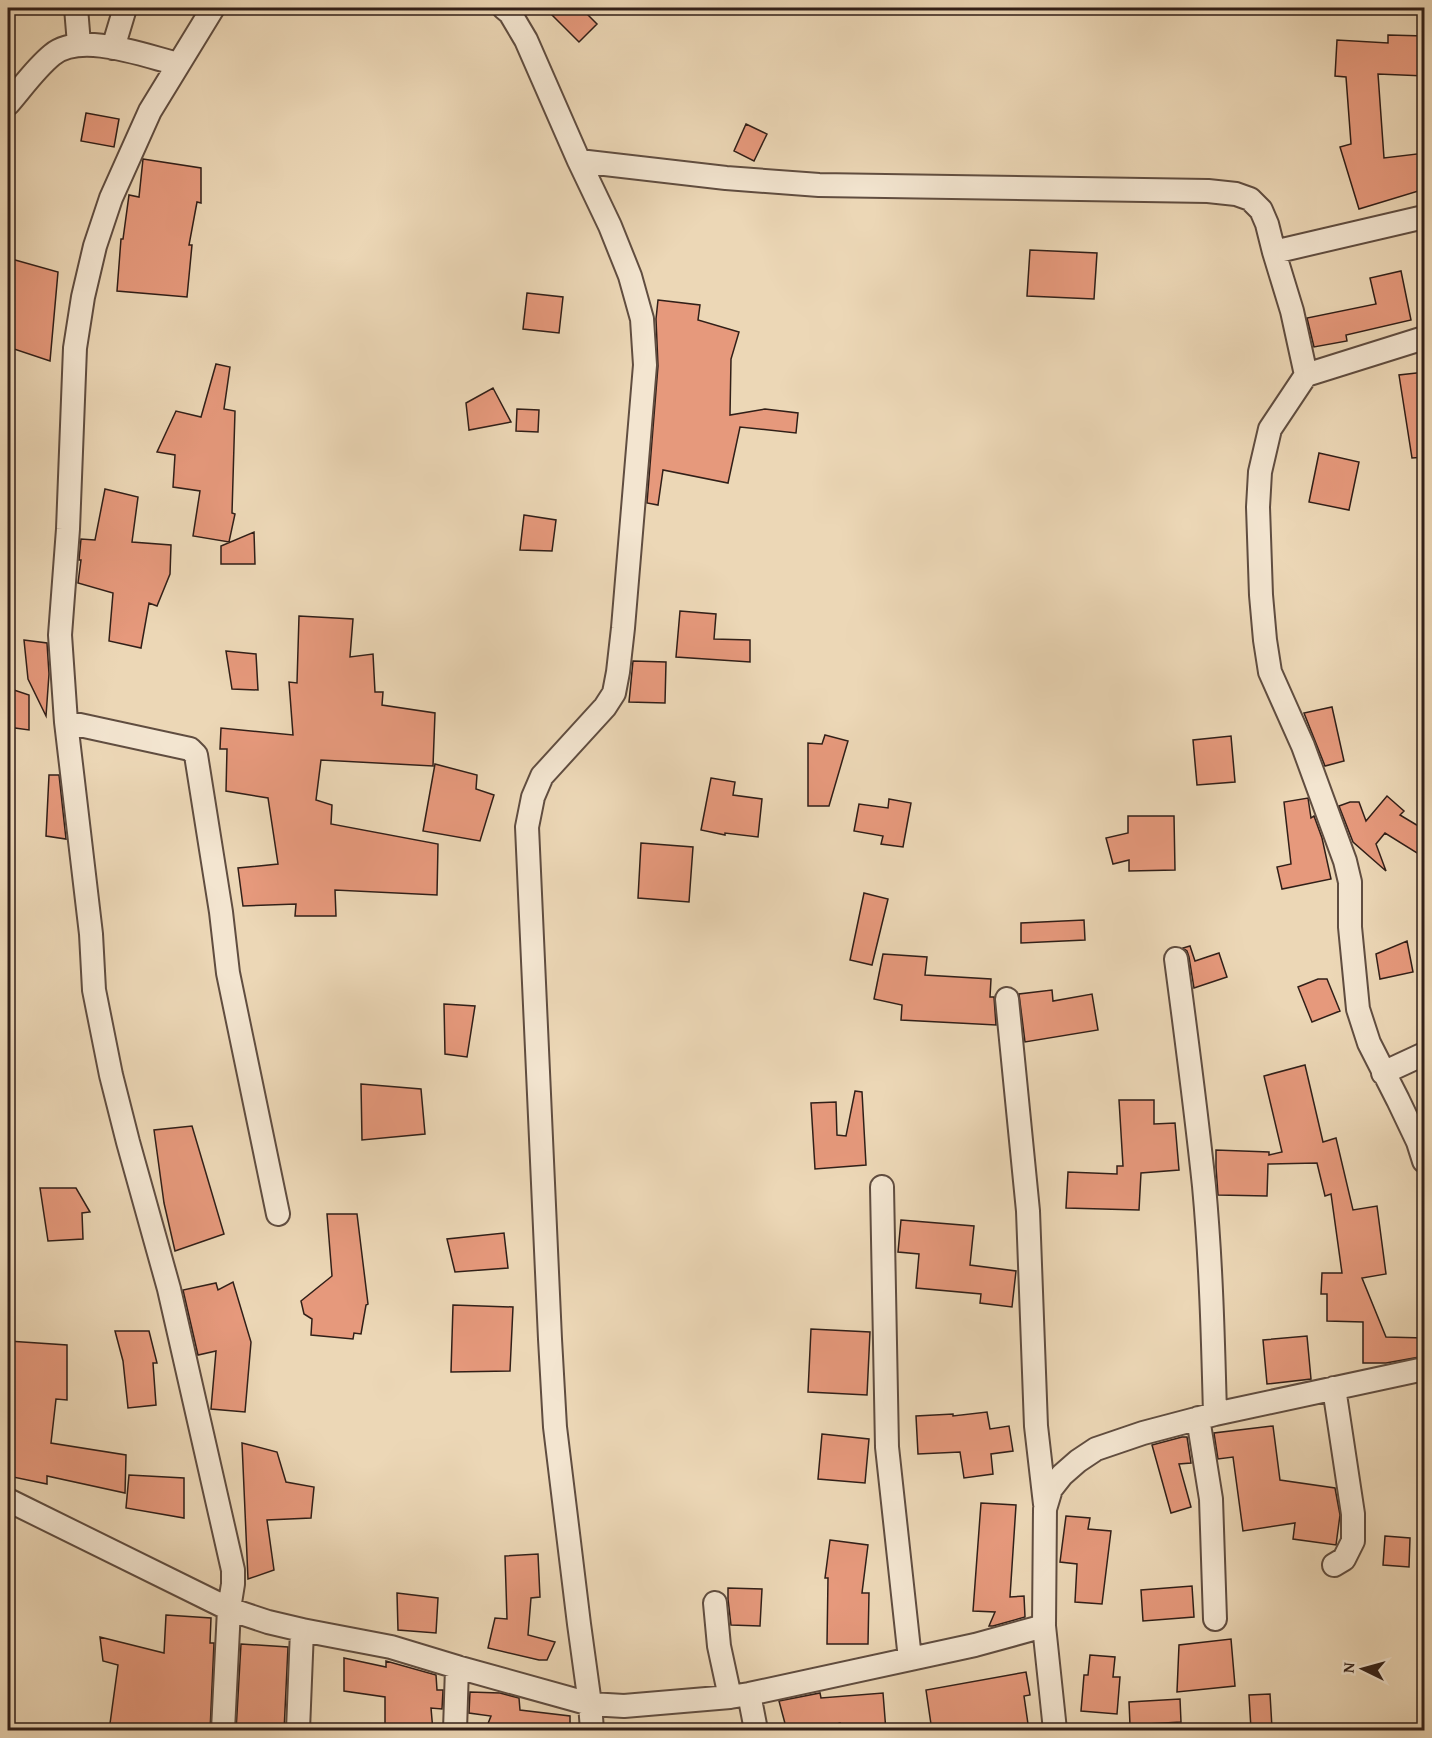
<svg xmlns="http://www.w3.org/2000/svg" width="1432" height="1738" viewBox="0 0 1432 1738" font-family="'Gentium Book Plus',serif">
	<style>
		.building { fill: #e6997c; stroke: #311f18; stroke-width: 1.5 }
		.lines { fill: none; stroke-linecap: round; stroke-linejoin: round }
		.street-casing { stroke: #604d40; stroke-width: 26 }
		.street { stroke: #f3e5d0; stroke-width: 22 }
	</style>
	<rect width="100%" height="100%" fill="#ecd7b6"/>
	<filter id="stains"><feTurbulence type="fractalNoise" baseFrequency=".00333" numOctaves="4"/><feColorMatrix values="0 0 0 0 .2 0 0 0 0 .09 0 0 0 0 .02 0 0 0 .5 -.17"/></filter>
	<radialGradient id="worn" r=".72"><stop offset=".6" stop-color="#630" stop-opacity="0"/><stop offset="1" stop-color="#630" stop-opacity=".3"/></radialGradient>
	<path class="building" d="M 545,8 L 581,8 L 597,24 L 579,42 Z
		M 1388,35 L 1425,36 L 1425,76 L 1378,74 L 1384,158 L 1425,153 L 1425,189 L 1359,209 L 1340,147 L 1351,144 L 1346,77 L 1335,76 L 1337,40 L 1388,43 Z
		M 86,113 L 119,119 L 114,147 L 81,141 Z
		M 746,124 L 767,134 L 754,161 L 734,151 Z
		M 143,159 L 201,168 L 201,203 L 197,202 L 189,245 L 192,245 L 187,297 L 117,291 L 121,239 L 123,239 L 129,195 L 139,197 Z
		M 1030,250 L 1097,253 L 1094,299 L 1027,296 Z
		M 8,258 L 58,272 L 50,361 L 8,347 Z
		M 1401,271 L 1411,320 L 1346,335 L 1347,341 L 1314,347 L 1307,318 L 1376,304 L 1370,278 Z
		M 527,293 L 563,297 L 559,333 L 523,329 Z
		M 658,300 L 700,305 L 698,320 L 739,332 L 731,359 L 730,415 L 765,409 L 798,413 L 796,433 L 740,427 L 728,483 L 663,470 L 658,505 L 647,503 L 658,366 L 656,319 Z
		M 216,364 L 230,367 L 224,409 L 235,411 L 232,513 L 235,514 L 229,542 L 193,536 L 200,491 L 173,487 L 175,455 L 157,452 L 176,411 L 201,417 Z
		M 1425,372 L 1425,457 L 1412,458 L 1399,375 Z
		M 493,388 L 511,422 L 469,430 L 466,403 Z
		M 517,409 L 539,410 L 538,432 L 516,431 Z
		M 1319,453 L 1359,462 L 1349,510 L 1309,502 Z
		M 105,489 L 138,497 L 132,542 L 171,545 L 170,574 L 157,606 L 149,603 L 141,648 L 109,641 L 113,593 L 78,583 L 81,560 L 79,560 L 81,539 L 95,540 Z
		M 524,515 L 556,520 L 552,551 L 520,550 Z
		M 254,532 L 255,564 L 221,564 L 221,546 Z
		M 680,611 L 716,614 L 714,639 L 750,640 L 750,662 L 676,657 Z
		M 299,616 L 353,619 L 350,657 L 373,654 L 375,692 L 383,692 L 382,705 L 435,713 L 433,766 L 321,760 L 316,800 L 332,805 L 331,824 L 438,844 L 437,895 L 335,890 L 336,916 L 295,916 L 296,904 L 243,906 L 238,868 L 278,864 L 268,798 L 226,791 L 227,749 L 220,749 L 221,728 L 293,735 L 289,682 L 297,683 Z
		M 24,640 L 47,643 L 49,674 L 46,716 L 28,679 Z
		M 226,651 L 256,654 L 258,690 L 232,689 Z
		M 633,661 L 666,662 L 665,703 L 629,702 Z
		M 8,688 L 29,695 L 29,730 L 8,727 Z
		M 1332,707 L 1344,761 L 1325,766 L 1304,713 Z
		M 825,735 L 848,741 L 829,806 L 808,806 L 808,743 L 822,744 Z
		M 1231,736 L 1235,782 L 1197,785 L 1193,740 Z
		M 435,764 L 477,775 L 476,789 L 494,795 L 480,841 L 423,831 Z
		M 49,775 L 59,775 L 66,839 L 46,836 Z
		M 711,778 L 735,782 L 733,795 L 762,799 L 758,837 L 725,833 L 725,835 L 701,830 Z
		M 1387,796 L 1404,811 L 1400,815 L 1425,830 L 1425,858 L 1385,833 L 1376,844 L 1386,871 L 1353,842 L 1339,806 L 1350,802 L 1359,802 L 1366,821 Z
		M 1308,798 L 1311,818 L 1314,816 L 1322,838 L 1331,879 L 1282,889 L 1277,867 L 1291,864 L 1284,802 Z
		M 889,799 L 911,803 L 903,847 L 881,844 L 883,836 L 854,831 L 859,804 L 888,808 Z
		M 1128,816 L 1174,816 L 1175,870 L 1129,871 L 1129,860 L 1113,864 L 1106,838 L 1128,833 Z
		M 641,843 L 693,847 L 689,902 L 638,898 Z
		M 864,893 L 888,899 L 872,965 L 850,960 Z
		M 1084,920 L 1085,940 L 1021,943 L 1021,923 Z
		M 1407,941 L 1413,972 L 1380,979 L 1376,954 Z
		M 1190,946 L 1195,961 L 1219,953 L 1227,977 L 1194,988 L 1189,957 L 1187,951 L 1183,948 Z
		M 883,954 L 927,957 L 925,975 L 991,979 L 990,997 L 994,997 L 996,1025 L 901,1020 L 902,1005 L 874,999 Z
		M 1318,979 L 1327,979 L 1340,1011 L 1312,1022 L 1298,987 Z
		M 1052,990 L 1053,1001 L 1092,994 L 1098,1030 L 1025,1042 L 1019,994 Z
		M 444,1004 L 475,1006 L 467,1057 L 445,1054 Z
		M 1305,1065 L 1323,1142 L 1336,1138 L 1353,1210 L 1377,1206 L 1386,1274 L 1362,1278 L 1386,1337 L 1425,1338 L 1425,1356 L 1386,1363 L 1363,1363 L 1363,1322 L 1327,1321 L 1327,1294 L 1321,1294 L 1322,1273 L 1342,1273 L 1331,1194 L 1325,1196 L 1317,1163 L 1268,1164 L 1267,1196 L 1218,1195 L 1216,1167 L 1216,1150 L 1269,1152 L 1269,1155 L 1282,1152 L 1264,1076 Z
		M 361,1084 L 421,1089 L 425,1134 L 362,1140 Z
		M 855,1091 L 862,1092 L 866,1165 L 815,1169 L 811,1103 L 836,1102 L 837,1135 L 846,1136 Z
		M 1119,1100 L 1154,1100 L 1154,1124 L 1175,1123 L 1179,1170 L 1141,1173 L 1139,1210 L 1066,1208 L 1068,1172 L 1117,1174 L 1117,1166 L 1123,1166 Z
		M 192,1126 L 224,1234 L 175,1251 L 164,1203 L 154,1130 Z
		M 40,1188 L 76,1188 L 90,1212 L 82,1213 L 83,1239 L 48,1241 Z
		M 327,1214 L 357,1214 L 368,1304 L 366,1305 L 361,1334 L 354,1333 L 353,1339 L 311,1335 L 312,1319 L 304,1314 L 301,1301 L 332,1276 Z
		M 901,1220 L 974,1226 L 970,1265 L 1016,1271 L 1012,1307 L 980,1303 L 981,1294 L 916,1288 L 919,1254 L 898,1252 Z
		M 504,1233 L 508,1268 L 455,1272 L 447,1239 Z
		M 233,1282 L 251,1342 L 245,1412 L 211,1409 L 216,1351 L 198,1355 L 183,1290 L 216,1283 L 218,1290 Z
		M 453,1305 L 513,1307 L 510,1371 L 451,1372 Z
		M 811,1329 L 870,1332 L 867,1395 L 808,1392 Z
		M 115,1331 L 149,1331 L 157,1363 L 153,1363 L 156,1405 L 128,1408 L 123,1361 Z
		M 1307,1336 L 1311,1379 L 1267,1384 L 1263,1340 Z
		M 8,1341 L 67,1345 L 67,1400 L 56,1399 L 51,1443 L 126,1455 L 125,1493 L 47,1476 L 47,1484 L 8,1476 Z
		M 987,1412 L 990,1429 L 1009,1426 L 1013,1451 L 991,1454 L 993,1474 L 964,1478 L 960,1452 L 918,1454 L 916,1416 L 953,1414 L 953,1416 Z
		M 1273,1426 L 1280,1480 L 1335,1488 L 1340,1515 L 1336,1545 L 1293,1539 L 1295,1523 L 1243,1531 L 1233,1457 L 1218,1459 L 1214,1433 Z
		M 822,1434 L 869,1439 L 865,1483 L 818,1479 Z
		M 1182,1437 L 1187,1437 L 1191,1463 L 1179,1464 L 1191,1507 L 1171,1513 L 1152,1445 Z
		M 242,1443 L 277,1452 L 286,1482 L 314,1487 L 311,1518 L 267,1520 L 274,1570 L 248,1579 Z
		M 129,1475 L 184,1478 L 184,1518 L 126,1508 Z
		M 981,1503 L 1016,1505 L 1010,1597 L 1024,1596 L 1025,1617 L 993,1626 L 989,1626 L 995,1612 L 973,1611 Z
		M 1066,1516 L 1090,1518 L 1088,1529 L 1111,1531 L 1102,1604 L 1075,1602 L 1077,1564 L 1060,1562 Z
		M 1385,1536 L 1410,1538 L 1409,1567 L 1383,1565 Z
		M 830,1540 L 868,1545 L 862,1593 L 869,1593 L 868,1644 L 827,1644 L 828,1578 L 825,1578 Z
		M 538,1554 L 540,1597 L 531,1598 L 528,1635 L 555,1642 L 547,1660 L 539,1660 L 488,1648 L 495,1618 L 507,1619 L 505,1556 Z
		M 1192,1586 L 1194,1617 L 1143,1621 L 1141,1590 Z
		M 728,1588 L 762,1589 L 760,1626 L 731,1625 L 728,1599 Z
		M 397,1593 L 438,1598 L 436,1633 L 398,1630 Z
		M 166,1615 L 211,1618 L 210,1643 L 214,1643 L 210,1731 L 109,1731 L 118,1665 L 103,1661 L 100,1637 L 164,1653 Z
		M 1231,1639 L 1235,1686 L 1177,1692 L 1179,1645 Z
		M 241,1644 L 288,1647 L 284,1731 L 236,1731 Z
		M 1090,1655 L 1115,1657 L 1113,1677 L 1120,1677 L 1117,1714 L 1081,1711 L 1084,1675 L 1088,1675 Z
		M 344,1658 L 386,1667 L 386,1661 L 436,1675 L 437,1690 L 443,1690 L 442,1709 L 431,1708 L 433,1731 L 385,1731 L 385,1697 L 344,1691 Z
		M 1026,1672 L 1030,1695 L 1024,1696 L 1029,1731 L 932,1731 L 926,1690 Z
		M 470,1692 L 500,1693 L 519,1698 L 520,1710 L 570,1716 L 570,1731 L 485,1731 L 491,1716 L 469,1713 Z
		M 820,1693 L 821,1698 L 883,1693 L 886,1731 L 841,1731 L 840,1723 L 814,1731 L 787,1731 L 779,1701 Z
		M 1270,1694 L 1272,1728 L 1251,1729 L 1249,1695 Z
		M 1180,1699 L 1181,1722 L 1130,1725 L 1129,1702 Z"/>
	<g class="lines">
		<g class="street-casing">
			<path id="street" d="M 76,8 L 79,44
				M 213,8 L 150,111 L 111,198 L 95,246 L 83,297 L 75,348 L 68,529 L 60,635 L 66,722 L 91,934 L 94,990 L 111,1075 L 128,1142 L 169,1289 L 233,1570 L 233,1584 L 229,1609 L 223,1730
				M 504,8 L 510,13 L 526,40 L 579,161 L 610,226 L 630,276 L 642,319 L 645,365 L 623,628 L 618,672 L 614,693 L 605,707 L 542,776 L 533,797 L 527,827 L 550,1339 L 555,1427 L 579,1624 L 590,1704 L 592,1730
				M 113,48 L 125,8
				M 8,104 C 22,88 35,69 52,55 C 81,31 145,56 178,64
				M 579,161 L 726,178 L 819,185 L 1208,191 L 1236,194 L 1250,199 L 1261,210 L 1267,224 L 1274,252 L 1292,311 L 1306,375
				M 1274,252 L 1424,217
				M 1424,338 L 1306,375 L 1270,429 L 1260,472 L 1258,507 L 1261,595 L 1265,640 L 1270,672 L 1303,746 L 1345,861 L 1350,882 L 1350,927 L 1358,1009 L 1369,1043 L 1398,1100 L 1418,1142 L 1424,1161
				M 66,722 L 190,749 L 196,755 L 221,912 L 228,973 L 278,1214
				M 1176,959 C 1186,1034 1196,1110 1204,1186 C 1211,1261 1213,1338 1215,1414
				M 1007,999 L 1028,1211 L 1036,1426 L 1045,1504
				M 1383,1073 L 1424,1054
				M 882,1187 L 887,1447 L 910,1659
				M 1198,1418 L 1211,1499 L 1215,1619
				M 8,1500 L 229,1609 L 268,1622 L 302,1630 L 391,1647 L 457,1667 L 590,1704 L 624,1706 L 730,1697 L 749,1694 L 975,1645 L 1044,1626
				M 1334,1565 L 1344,1559 L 1353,1541 L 1353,1514 L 1334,1388
				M 715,1603 L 719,1646 L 730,1697
				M 749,1694 L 756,1730
				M 298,1730 L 302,1630
				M 455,1730 L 457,1667
				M 1055,1730 L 1044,1626 L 1045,1509 L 1051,1489 L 1062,1475 L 1078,1461 L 1096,1449 L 1143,1433 L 1215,1414 L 1424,1369"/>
		</g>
		<use href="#street" class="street"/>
	</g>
	<rect width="1432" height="1738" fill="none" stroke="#ecd7b6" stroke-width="30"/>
	<rect x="9" y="9" width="1414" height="1720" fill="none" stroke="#311f18" stroke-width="3"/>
	<rect x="15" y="15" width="1402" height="1708" fill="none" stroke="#311f18" stroke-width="1.5"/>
	<g transform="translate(1363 1669) rotate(275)" stroke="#f3e5d0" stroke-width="4.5" paint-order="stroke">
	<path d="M0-4.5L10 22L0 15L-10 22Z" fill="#311f18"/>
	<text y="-9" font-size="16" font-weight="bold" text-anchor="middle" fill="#311f18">N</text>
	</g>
	<rect width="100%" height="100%" filter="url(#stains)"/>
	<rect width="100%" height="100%" fill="url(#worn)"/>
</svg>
